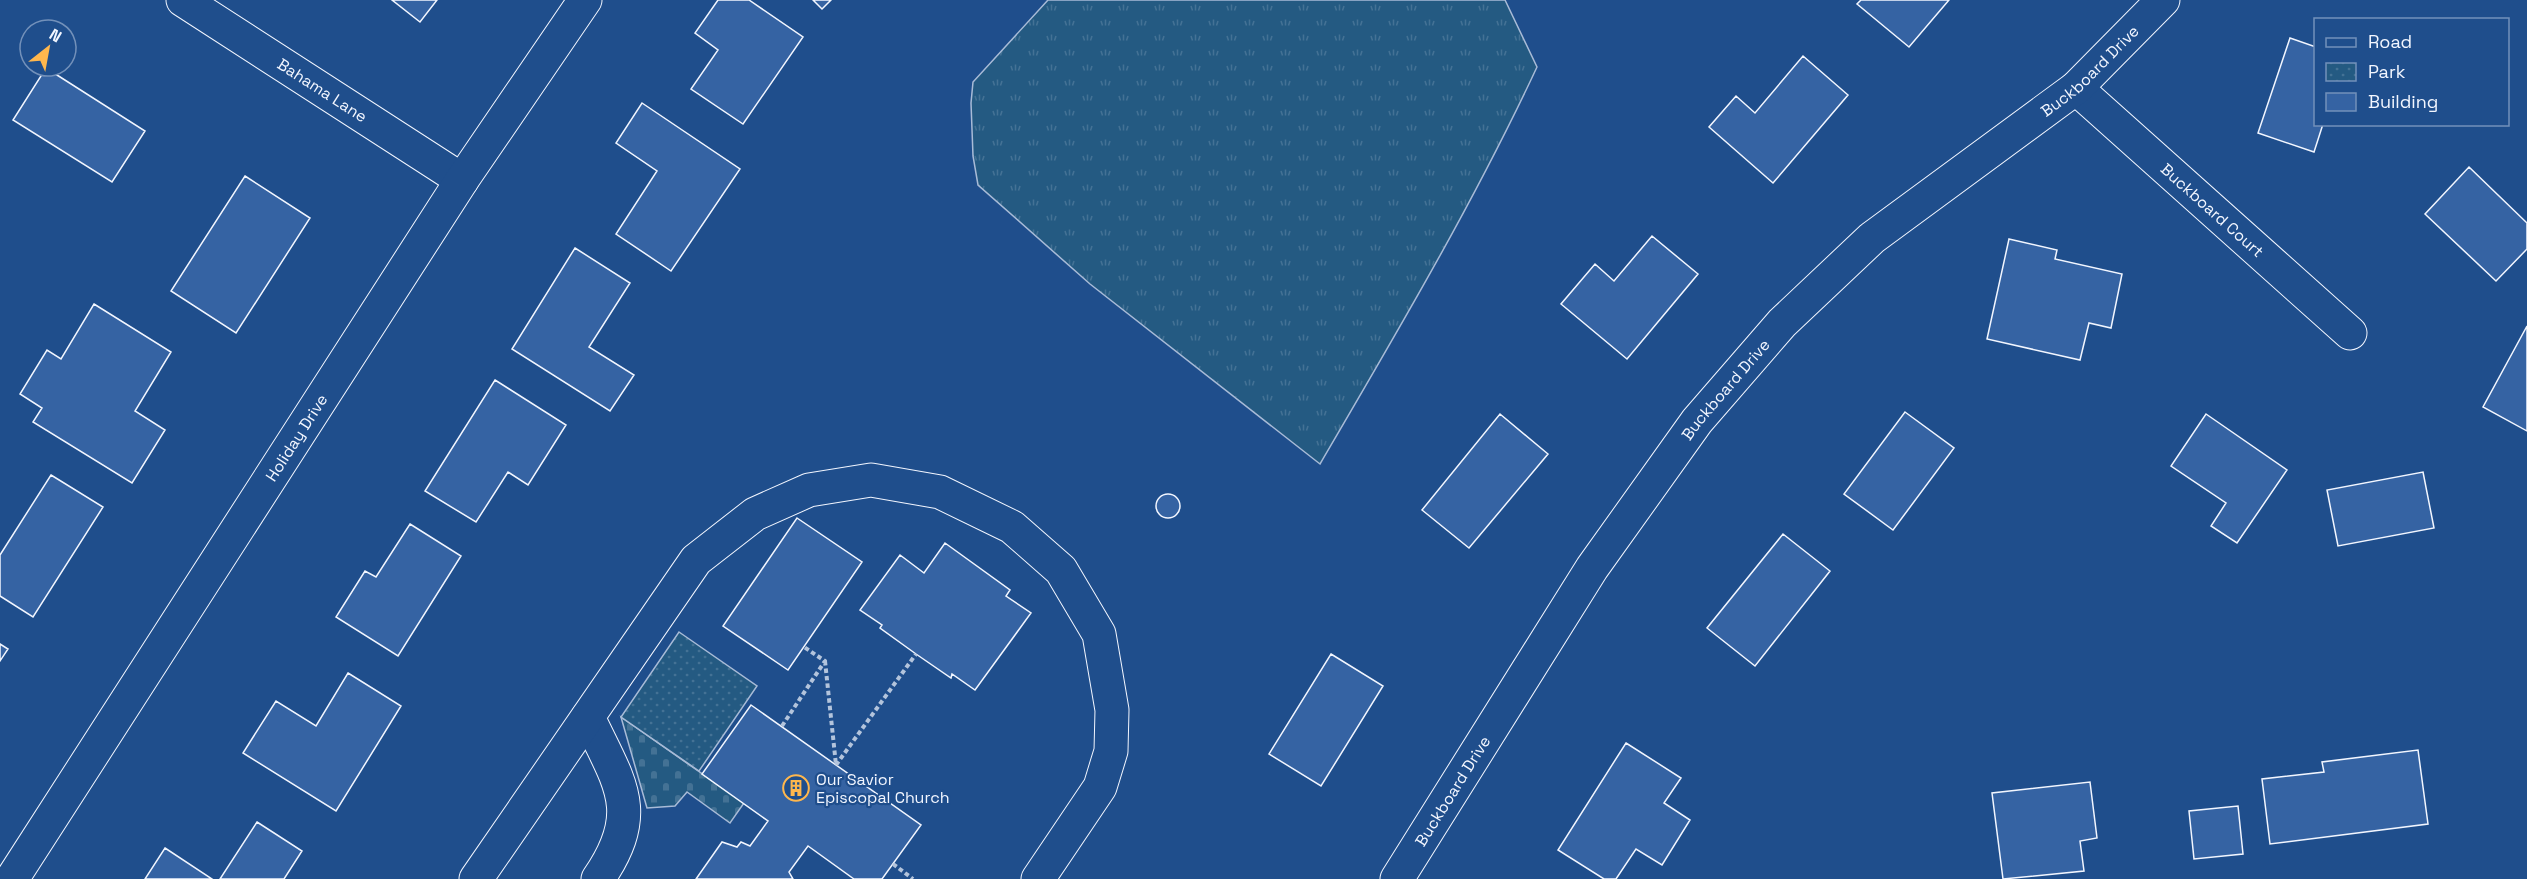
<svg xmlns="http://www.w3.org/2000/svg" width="2527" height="879" viewBox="0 0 2527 879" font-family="'Space Grotesk',sans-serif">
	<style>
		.grass { fill: url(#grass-tufts); stroke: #a8bbd7; stroke-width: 1.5 }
		.cemetery { fill: url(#cemetery-stones); stroke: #a8bbd7; stroke-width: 1.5 }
		.park { fill: url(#park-dots); stroke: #a8bbd7; stroke-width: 1.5 }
		.building { fill: #3563a3; stroke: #f2f6ff; stroke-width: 1.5 }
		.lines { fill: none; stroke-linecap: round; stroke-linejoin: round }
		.minor-casing { stroke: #f2f6ff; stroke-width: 35 }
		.path { stroke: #b3c4dc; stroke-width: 4; stroke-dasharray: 4.5 3; stroke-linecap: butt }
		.minor { stroke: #1f4e8c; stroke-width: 33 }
		.labels { text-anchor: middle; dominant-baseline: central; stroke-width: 4.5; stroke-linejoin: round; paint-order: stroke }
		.street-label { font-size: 16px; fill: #f2f6ff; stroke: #1f4e8c }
		.poi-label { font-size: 16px; fill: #f2f6ff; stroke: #1f4e8c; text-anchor: start }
	</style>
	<defs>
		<pattern id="grass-tufts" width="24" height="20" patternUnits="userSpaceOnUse" patternTransform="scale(1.5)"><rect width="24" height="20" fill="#245a82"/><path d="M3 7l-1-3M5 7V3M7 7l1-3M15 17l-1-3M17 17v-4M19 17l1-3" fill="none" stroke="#447295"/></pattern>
		<pattern id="cemetery-stones" width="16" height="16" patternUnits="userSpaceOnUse" patternTransform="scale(1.5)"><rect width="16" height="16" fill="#245a82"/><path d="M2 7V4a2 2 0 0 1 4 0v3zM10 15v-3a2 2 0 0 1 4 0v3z" fill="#447295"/></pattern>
		<pattern id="park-dots" width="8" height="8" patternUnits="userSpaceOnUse" patternTransform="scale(1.5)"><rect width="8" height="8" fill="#245a82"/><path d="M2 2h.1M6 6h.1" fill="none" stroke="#447295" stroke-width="1.8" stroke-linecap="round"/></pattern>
	</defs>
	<rect width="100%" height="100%" fill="#1f4e8c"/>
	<path class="grass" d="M 1048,0 L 1505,0 L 1537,67 C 1473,204 1396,334 1320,464 L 1090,284 L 978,185 L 973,156 L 971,103 L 973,82 Z"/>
	<path class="cemetery" d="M 621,717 L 744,803 L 730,823 L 687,792 L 675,806 L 647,808 Z"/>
	<path class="park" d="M 679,632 L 757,686 L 699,771 L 621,717 Z"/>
	<path class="building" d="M 392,0 L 437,0 L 420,22 Z
		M 718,0 L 749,0 L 803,37 L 743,124 L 691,89 L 718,50 L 695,33 Z
		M 813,0 L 831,0 L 822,9 Z
		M 1861,0 L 1949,0 L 1909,47 L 1857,4 Z
		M 2290,38 L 2316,47 L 2316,124 L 2323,124 L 2314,152 L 2258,133 Z
		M 1803,56 L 1848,95 L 1773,183 L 1709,127 L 1736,96 L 1755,113 Z
		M 46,68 L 145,131 L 112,182 L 13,120 Z
		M 642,103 L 740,169 L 671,271 L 616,234 L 657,171 L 616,143 Z
		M 2469,167 L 2527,223 L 2527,249 L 2496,281 L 2425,214 Z
		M 245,176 L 310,218 L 236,333 L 171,291 Z
		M 1652,236 L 1698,274 L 1627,359 L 1561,304 L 1595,264 L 1614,281 Z
		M 2009,239 L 2057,250 L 2055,259 L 2122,274 L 2111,328 L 2089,323 L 2080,360 L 1987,339 Z
		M 575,248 L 630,283 L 589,347 L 634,375 L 610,411 L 512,349 Z
		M 94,304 L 171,352 L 135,411 L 165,430 L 132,483 L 33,422 L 42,408 L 20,394 L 47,350 L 61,359 Z
		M 2527,326 L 2527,431 L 2483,407 Z
		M 495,380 L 566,425 L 528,485 L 508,472 L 476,522 L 425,491 Z
		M 1905,412 L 1954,448 L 1893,530 L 1844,494 Z
		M 1500,414 L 1548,454 L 1469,548 L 1422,510 Z
		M 2206,414 L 2287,470 L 2237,543 L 2211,526 L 2226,503 L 2171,466 Z
		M 2423,472 L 2434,528 L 2338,546 L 2327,490 Z
		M 51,475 L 103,507 L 33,617 L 0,596 L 0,555 Z
		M1156 506a12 12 0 1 1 24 0a12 12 0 1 1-24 0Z
		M 797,518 L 862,562 L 788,670 L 723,626 Z
		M 410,524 L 461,556 L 398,656 L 336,617 L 365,571 L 376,577 Z
		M 1783,534 L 1830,571 L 1755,666 L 1707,628 Z
		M 945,543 L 1010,590 L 1006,596 L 1031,613 L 975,690 L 952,674 L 951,678 L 916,654 L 880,628 L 882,625 L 860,610 L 900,555 L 924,573 Z
		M 0,644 L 8,649 L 0,661 Z
		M 1331,654 L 1383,686 L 1321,786 L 1269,754 Z
		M 348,673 L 401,706 L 336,811 L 243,753 L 276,701 L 316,726 Z
		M 751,705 L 921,825 L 882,879 L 854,879 L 808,846 L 789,872 L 793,879 L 696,879 L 722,842 L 737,847 L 741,842 L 750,846 L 768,821 L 702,774 Z
		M 1626,743 L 1681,778 L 1664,803 L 1690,820 L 1662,865 L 1636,849 L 1616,879 L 1604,879 L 1558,850 Z
		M 2418,750 L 2428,824 L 2270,844 L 2262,779 L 2324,772 L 2322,762 Z
		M 2090,782 L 2097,838 L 2080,841 L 2084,871 L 2003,879 L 1992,793 Z
		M 2238,806 L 2243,854 L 2194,859 L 2189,811 Z
		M 257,822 L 302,851 L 284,879 L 220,879 Z
		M 165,848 L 212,879 L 145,879 Z"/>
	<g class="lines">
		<g class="minor-casing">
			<g id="minor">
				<path id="s1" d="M 183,0 L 462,180"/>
				<path id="s2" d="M 2076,88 L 2350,333"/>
				<path d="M 588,717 C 619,783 645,811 598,879"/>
				<path id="s3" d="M 12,879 L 462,180 L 585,0"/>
				<path d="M 476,879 L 696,560 L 755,514 L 809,490 L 871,480 L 940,492 L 1012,527 L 1061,570 L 1099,634 L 1112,710 L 1111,751 L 1100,787 L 1038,879"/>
				<path id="s4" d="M 1397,879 L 1592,568 L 1697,421 L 1782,323 L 1872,238 L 2076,88 L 2163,0"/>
			</g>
		</g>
		<path class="path" d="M 825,661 L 836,765
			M 782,726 L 825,661 L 804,647
			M 836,765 L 916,654
			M 893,864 L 913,879"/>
		<use href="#minor" class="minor"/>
	</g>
	<defs>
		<g id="building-ring" transform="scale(1.35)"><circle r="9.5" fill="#1f4e8c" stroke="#ffb74d" stroke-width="1.5"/><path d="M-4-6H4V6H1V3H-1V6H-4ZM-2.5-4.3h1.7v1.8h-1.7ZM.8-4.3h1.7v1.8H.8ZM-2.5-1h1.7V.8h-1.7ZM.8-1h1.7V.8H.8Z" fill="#ffb74d"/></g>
	</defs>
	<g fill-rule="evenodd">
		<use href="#building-ring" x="796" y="788"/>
	</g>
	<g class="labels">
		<g class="street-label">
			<text stroke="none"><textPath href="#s4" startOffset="1076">Buckboard Drive</textPath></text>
			<text stroke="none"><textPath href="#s1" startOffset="166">Bahama Lane</textPath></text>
			<text stroke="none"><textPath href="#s2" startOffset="183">Buckboard Court</textPath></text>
			<text stroke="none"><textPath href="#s4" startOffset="590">Buckboard Drive</textPath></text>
			<text stroke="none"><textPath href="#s3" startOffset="525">Holiday Drive</textPath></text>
			<text stroke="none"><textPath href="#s4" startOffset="104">Buckboard Drive</textPath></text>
		</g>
		<g class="poi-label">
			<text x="816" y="779">Our Savior<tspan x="816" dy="18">Episcopal Church</tspan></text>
		</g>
	</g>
	<rect x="2314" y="18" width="195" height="108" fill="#1f4e8c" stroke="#7391ba" stroke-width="1.5"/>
	<rect x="2326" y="38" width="30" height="9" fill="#1f4e8c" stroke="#7391ba" stroke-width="1.5"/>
	<text x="2368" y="48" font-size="18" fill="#f2f6ff">Road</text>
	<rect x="2326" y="63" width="30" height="18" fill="url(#park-dots)" stroke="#7391ba" stroke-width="1.5"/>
	<text x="2368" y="78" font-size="18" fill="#f2f6ff">Park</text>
	<rect x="2326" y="93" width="30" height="18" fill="#3563a3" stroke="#7391ba" stroke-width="1.5"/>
	<text x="2368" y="108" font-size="18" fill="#f2f6ff">Building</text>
	<g transform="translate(48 48) rotate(31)"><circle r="28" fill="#1f4e8c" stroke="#7391ba" stroke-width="1.5"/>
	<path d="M0-4.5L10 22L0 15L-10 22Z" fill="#ffb74d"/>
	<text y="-9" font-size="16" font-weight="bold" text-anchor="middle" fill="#f2f6ff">N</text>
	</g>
</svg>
